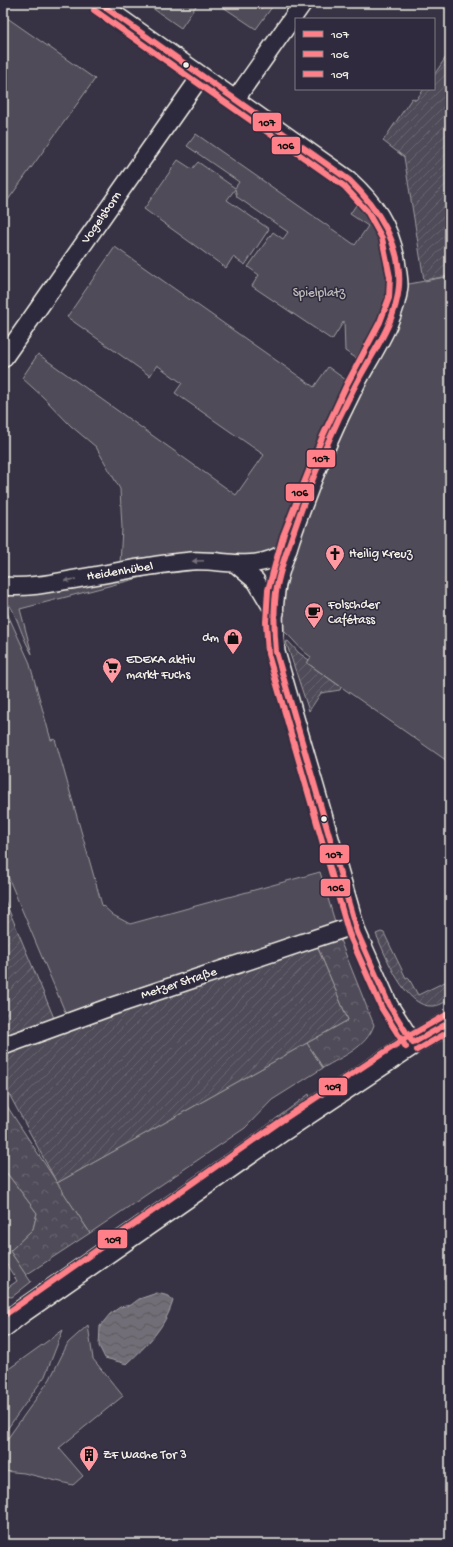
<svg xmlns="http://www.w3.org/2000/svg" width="453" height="1547" viewBox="0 0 453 1547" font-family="'Gochi Hand',sans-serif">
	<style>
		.green { fill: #504b59; stroke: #a29ea0 }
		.forest { fill: url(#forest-crowns); stroke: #a29ea0 }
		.garden { fill: url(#garden-furrows); stroke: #a29ea0 }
		.water { fill: url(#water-waves); stroke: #a6a2a4 }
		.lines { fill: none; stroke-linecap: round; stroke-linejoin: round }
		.street-casing { stroke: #f4f1e8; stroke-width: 20 }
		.primary-casing { stroke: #f4f1e8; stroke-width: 25 }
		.street { stroke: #2f2a3d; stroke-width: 17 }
		.primary { stroke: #2f2a3d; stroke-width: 22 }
		.bus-1-casing { stroke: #2f2a3d; stroke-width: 9 }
		.bus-2-casing { stroke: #2f2a3d; stroke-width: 9 }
		.bus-3-casing { stroke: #2f2a3d; stroke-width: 9 }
		.bus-1 { stroke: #ff8088; stroke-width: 6 }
		.bus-2 { stroke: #ff8088; stroke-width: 6 }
		.bus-3 { stroke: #ff8088; stroke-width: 6 }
		.oneway { fill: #747079 }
		.bus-dot { fill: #f4f1e8; stroke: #2f2a3d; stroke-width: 1.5 }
		.labels { text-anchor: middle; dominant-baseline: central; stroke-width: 3; stroke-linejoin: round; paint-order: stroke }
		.street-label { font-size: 13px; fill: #f4f1e8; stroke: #2f2a3d }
		.park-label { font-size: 13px; fill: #bbb7b6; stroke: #2f2a3d }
		.poi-label { font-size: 13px; fill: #f4f1e8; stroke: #2f2a3d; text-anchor: start }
		.line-badge { stroke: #2f2a3d; stroke-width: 1.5 }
		.pale-badge-label { font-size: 11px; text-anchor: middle; font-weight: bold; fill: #111 }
	</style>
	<defs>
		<pattern id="forest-crowns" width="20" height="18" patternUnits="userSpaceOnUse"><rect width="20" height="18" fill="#504b59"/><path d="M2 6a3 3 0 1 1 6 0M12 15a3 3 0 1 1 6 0" fill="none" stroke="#6a6571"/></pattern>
		<pattern id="garden-furrows" width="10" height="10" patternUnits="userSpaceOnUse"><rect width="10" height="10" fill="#504b59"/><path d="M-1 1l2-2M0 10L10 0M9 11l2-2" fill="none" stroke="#6a6571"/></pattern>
		<pattern id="water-waves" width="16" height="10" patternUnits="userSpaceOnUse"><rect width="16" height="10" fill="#726e77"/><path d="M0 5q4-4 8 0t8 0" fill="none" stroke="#5b595c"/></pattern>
	</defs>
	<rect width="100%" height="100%" fill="#373244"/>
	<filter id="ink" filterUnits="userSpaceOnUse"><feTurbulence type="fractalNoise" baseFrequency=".025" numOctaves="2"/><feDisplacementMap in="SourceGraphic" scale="8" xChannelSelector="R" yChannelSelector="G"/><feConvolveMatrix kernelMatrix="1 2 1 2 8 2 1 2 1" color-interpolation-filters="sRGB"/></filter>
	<g filter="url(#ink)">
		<path class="green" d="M 145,3 L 160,3 L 164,5 L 166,3 L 198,3 L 181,28 Z
			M 217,3 L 253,3 L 261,9 L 265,3 L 275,3 L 256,29 Z
			M 3,15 L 95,79 L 3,207 Z
			M 196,134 L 355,245 L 368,226 L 350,214 L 356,205 C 388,229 393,273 382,309 C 376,326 365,342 356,358 L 345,351 L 344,321 L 332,340 L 252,286 L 259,275 L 248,267 L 273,232 L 283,239 L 288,232 L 237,197 L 235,189 L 227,200 L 269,229 L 245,265 L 233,257 L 226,268 L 144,209 L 178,160 L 192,169 L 198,162 L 235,188 L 239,182 L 187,146 Z
			M 115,247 L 314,387 L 328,367 L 346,380 L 314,450 L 279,550 L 242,557 L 217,552 L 186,553 L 120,564 L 122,528 L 120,489 L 96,447 L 71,426 L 43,397 L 22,378 L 38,354 L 236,495 L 264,455 L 175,393 L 182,383 L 157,365 L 150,376 L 67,317 Z
			M 450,276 L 450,763 L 307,663 L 311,657 C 296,647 290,632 274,625 L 276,591 L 399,286 Z
			M 214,568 L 147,576 L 20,609 L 32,654 C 24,641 20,626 13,611 C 9,603 3,598 3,589 L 174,569 Z
			M 3,604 L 29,661 L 51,740 L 55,739 L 102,905 L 113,915 L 130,924 L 320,872 L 336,925 L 66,1014 L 3,865 Z
			M 307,1043 L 323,1068 L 272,1100 L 245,1128 L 90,1233 L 57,1183 Z
			M 309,1094 L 310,1097 L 275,1123 L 34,1292 L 26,1295 L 214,1165 Z
			M 3,1168 L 37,1213 L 33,1229 L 10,1251 L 31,1282 L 12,1297 L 5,1296 L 3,1294 L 3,1291 L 17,1281 L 3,1259 Z
			M 88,1325 L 93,1359 L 123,1396 L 59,1448 L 83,1476 L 73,1485 L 24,1473 L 3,1471 L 3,1445 L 50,1379 L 68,1343 Z
			M 63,1330 L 45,1376 L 3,1435 L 3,1373 Z"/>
		<path class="forest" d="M 340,940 L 374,1025 C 366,1048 343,1056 323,1068 L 307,1043 L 348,1020 L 317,946 Z
			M 3,1100 L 90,1233 L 26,1275 L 10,1251 L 33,1229 L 37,1213 L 3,1168 Z"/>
		<path class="garden" d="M 450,51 L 450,276 L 424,280 L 404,157 L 383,141 L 412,98 L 416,100 L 424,89 L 434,89 L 434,75 Z
			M 288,641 L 299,653 L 309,660 L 307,663 L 341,687 L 340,690 L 321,693 L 309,711 L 286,642 Z
			M 3,896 L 54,1018 L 3,1036 Z
			M 381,932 L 384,933 L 406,978 L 408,977 L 418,995 L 449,980 L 450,999 C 445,1002 439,1006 433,1006 C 405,1009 385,954 376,934 Z
			M 317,946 L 348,1020 L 57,1183 L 3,1083 L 3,1056 L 66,1031 Z"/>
		<path class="water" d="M 157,1293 L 169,1296 L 173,1301 C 165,1328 147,1345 127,1364 L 105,1358 L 99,1346 L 100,1326 L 110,1314 L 120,1307 L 131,1305 L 139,1299 Z"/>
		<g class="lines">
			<g class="street-casing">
				<path id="street" d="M 99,3 L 349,180 C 375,204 389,224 396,259 C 397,268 399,277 399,286 C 396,322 370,356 354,388 C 329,437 309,487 291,539 C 286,556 278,574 276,591 C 273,612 274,632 276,652 L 357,932 L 389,1005 L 413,1043
					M 235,100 L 303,3
					M 3,359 L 201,76
					M 237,565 L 256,581 L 275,613
					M 3,586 C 26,588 48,584 70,580 C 109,574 151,564 191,561 C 226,559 256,574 288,550
					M 3,1046 L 110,1007 L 355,925"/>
			</g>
			<g class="primary-casing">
				<path id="primary" d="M 3,1326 L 21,1312 L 282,1130 L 413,1043 L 450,1022"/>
			</g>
			<use href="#street" class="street"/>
			<use href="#primary" class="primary"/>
			<g class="bus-1-casing">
				<path id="bus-1" d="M 99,3 L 349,180 C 377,207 402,245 399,286 C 396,324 370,356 354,388 C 331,432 312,478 296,525 C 289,545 281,565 277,586 C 273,608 274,630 276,652 L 357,932 L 389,1005 L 413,1043
					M 413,1043 L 450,1022"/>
			</g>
			<g class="bus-2-casing">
				<path id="bus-2" d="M 94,10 L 344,186 L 367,211 L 382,238 L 390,277 L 389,298 L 380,322 L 347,384 L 321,440 L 283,536 L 268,590 L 266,622 L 268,654 L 349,934 L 382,1009 L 406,1047
					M 417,1050 L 450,1031"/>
			</g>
			<g class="bus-3-casing">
				<path id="bus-3" d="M 3,1316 L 278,1123 L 409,1036 L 446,1015"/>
			</g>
			<use href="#bus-1" class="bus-1"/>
			<use href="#bus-2" class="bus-2"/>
			<use href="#bus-3" class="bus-3"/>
		</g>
		<defs><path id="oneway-solid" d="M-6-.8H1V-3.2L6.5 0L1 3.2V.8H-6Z"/></defs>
		<g class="oneway">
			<use href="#oneway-solid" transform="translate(198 561) rotate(178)"/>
			<use href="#oneway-solid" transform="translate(70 580) rotate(171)"/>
		</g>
	</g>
	<defs>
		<g id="church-pin" transform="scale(1)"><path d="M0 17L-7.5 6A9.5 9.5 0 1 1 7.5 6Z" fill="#ff9aa2" stroke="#2f2a3d"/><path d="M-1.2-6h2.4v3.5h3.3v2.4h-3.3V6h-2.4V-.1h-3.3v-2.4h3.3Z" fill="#111"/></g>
		<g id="cafe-pin" transform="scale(1)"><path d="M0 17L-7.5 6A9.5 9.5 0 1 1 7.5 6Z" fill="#ff9aa2" stroke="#2f2a3d"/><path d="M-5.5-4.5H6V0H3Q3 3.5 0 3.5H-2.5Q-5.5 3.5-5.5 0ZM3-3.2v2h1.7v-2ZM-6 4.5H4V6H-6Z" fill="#111"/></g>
		<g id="shop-pin" transform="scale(1)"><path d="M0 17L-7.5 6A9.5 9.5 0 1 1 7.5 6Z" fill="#ff9aa2" stroke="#2f2a3d"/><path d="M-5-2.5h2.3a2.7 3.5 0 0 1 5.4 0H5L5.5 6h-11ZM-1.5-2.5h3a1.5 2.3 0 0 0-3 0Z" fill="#111"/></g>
		<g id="supermarket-pin" transform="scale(1)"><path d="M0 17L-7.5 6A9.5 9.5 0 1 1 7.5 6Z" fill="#ff9aa2" stroke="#2f2a3d"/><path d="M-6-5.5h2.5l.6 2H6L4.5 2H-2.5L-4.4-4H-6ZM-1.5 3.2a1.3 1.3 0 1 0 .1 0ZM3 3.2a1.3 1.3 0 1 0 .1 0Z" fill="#111"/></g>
		<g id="building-pin" transform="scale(1)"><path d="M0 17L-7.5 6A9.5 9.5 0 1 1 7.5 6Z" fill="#ff9aa2" stroke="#2f2a3d"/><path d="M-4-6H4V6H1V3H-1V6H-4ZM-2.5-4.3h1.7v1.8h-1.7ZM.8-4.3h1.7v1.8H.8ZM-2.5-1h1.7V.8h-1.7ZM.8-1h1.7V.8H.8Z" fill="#111"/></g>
	</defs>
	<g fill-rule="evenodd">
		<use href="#church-pin" x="335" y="554"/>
		<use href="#cafe-pin" x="314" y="612"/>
		<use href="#shop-pin" x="233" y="638"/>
		<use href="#supermarket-pin" x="112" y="667"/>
		<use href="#building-pin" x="89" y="1455"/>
	</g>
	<g class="bus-dot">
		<circle cx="186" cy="65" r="3.5"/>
		<circle cx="324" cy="819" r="3.5"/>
	</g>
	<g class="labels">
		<g class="street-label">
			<text transform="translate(102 218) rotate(-55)">Vogelsborn</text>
			<text transform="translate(120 572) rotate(-9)">Heidenhübel</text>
			<text transform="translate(179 984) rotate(-18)">Metzer Straße</text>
		</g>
		<g class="park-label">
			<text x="319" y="293">Spielplatz</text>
		</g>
		<g class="poi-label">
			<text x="349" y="554">Heilig Kreuz</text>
			<text x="328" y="605">Folschder<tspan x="328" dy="15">Cafétass</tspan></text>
			<text x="219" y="638" text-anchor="end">dm</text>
			<text x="126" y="660">EDEKA aktiv<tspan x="126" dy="15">markt Fuchs</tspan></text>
			<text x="103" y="1455">ZF Wache Tor 3</text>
		</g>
	</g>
	<g class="line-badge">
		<rect x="252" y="112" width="30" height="20" rx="4" fill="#ff8088"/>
		<rect x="271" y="136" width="30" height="19" rx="4" fill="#ff8088"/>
		<rect x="306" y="449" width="30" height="19" rx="4" fill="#ff8088"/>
		<rect x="285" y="483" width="30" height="19" rx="4" fill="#ff8088"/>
		<rect x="319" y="844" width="31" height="20" rx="4" fill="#ff8088"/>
		<rect x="320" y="878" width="31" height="19" rx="4" fill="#ff8088"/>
		<rect x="318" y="1077" width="30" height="19" rx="4" fill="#ff8088"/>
		<rect x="97" y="1229" width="31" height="20" rx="4" fill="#ff8088"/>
	</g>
	<g class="pale-badge-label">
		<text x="267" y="126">107</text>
		<text x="286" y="149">106</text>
		<text x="321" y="462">107</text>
		<text x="300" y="496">106</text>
		<text x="334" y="858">107</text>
		<text x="336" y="891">106</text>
		<text x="333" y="1090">109</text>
		<text x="113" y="1243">109</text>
	</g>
	<rect width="453" height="1547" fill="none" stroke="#2f2a3d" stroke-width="16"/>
	<rect x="8" y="8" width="437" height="1531" fill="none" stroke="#f4f1e8" stroke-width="1.5" filter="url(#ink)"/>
	<rect x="295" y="18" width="140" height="72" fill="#2f2a3d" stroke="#7e7a81"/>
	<rect x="303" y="31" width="20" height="6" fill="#ff8088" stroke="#7e7a81"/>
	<text x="331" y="38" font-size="12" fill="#f4f1e8">107</text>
	<rect x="303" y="51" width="20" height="6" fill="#ff8088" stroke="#7e7a81"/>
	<text x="331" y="58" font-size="12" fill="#f4f1e8">106</text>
	<rect x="303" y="71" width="20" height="6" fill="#ff8088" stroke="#7e7a81"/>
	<text x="331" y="78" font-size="12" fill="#f4f1e8">109</text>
</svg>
